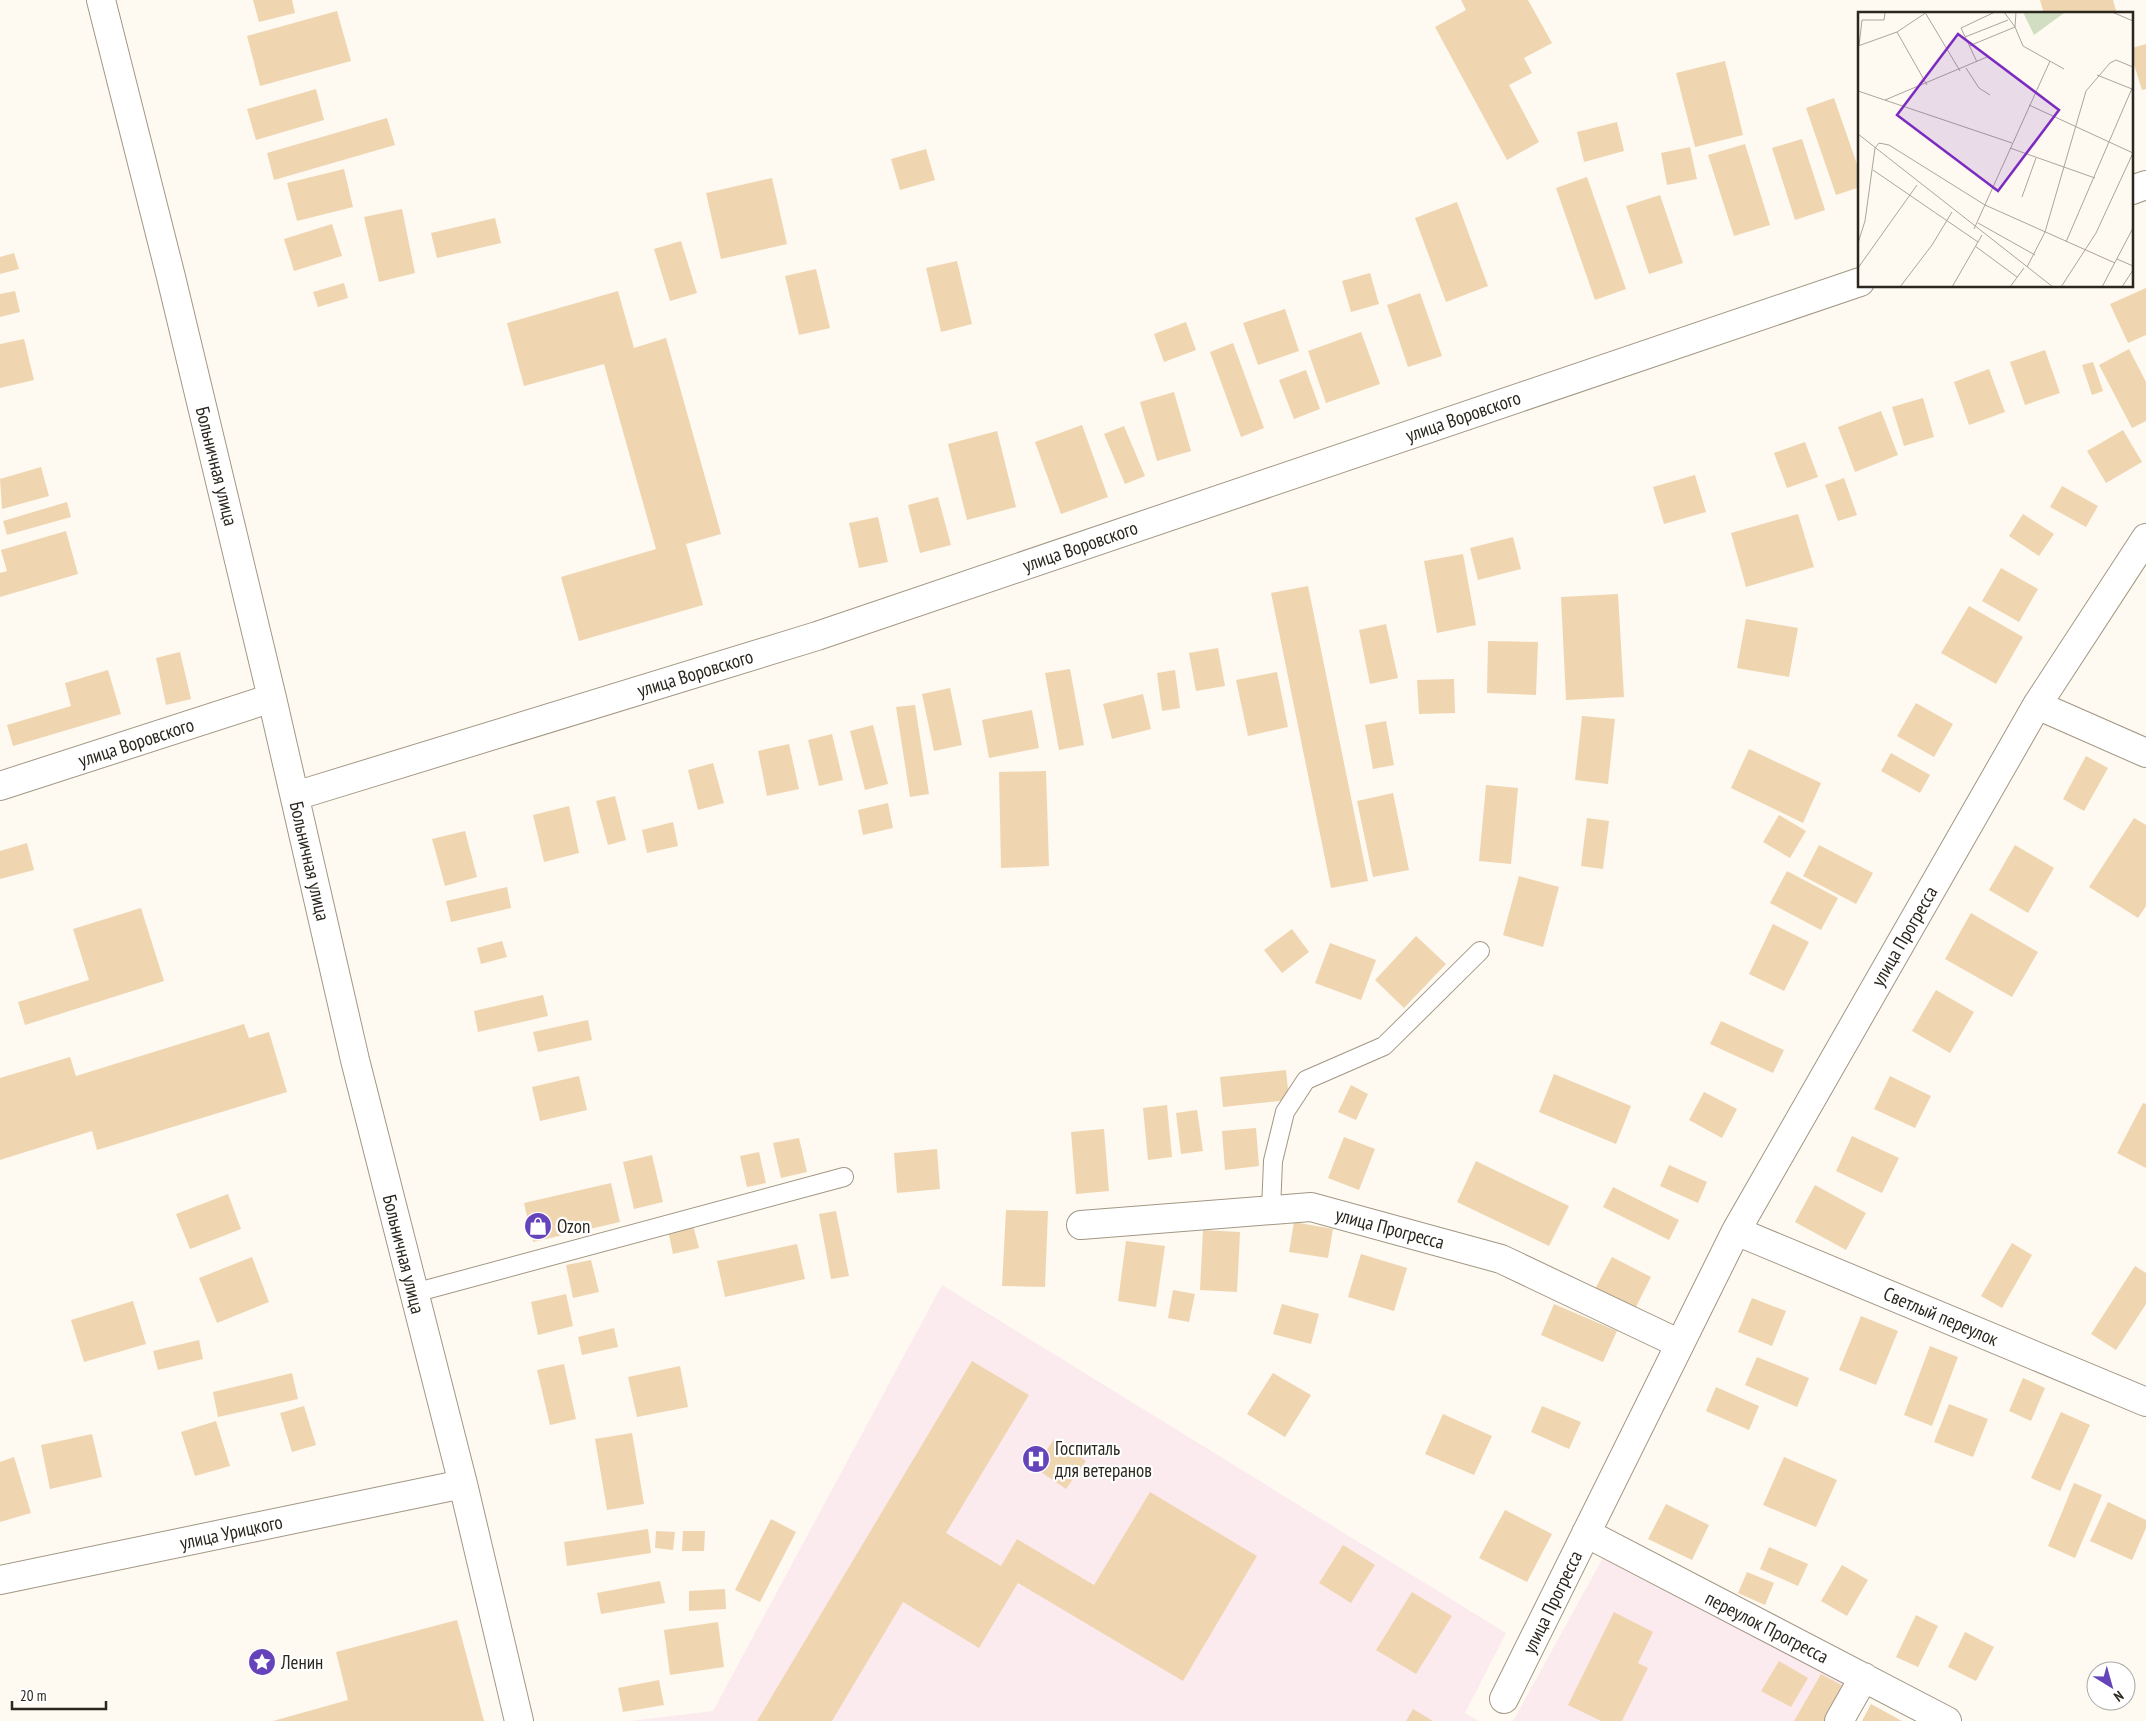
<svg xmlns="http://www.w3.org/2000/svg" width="2146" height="1721" viewBox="0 0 2146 1721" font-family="'PT Sans Narrow',sans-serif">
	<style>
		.medical { fill: #fcebee }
		.building { fill: #efd6b1 }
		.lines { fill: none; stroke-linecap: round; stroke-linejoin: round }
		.lane-casing { stroke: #a29784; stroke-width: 20 }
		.street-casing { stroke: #a29784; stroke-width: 30 }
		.lane { stroke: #fff; stroke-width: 18 }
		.street { stroke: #fff; stroke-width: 28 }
		.labels { text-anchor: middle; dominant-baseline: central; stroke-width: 4.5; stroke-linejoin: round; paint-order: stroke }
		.street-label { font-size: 19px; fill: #2b271f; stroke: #fff }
		.poi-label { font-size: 19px; fill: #2b271f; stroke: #fff; text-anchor: start }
		.inset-road { fill: none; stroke: #aaa59d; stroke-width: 1 }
		.view { fill: #7b2cbf; fill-opacity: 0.15; stroke: #7b2cbf; stroke-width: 2.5 }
		.inset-edge { fill: none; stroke: #2b271f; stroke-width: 2.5 }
	</style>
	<rect width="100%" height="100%" fill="#fef9f1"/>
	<path class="medical" d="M 942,1285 L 1506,1633 L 1465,1713 L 1479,1721 L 630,1721 L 713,1711 Z
		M 1604,1556 L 1854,1685 L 1833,1721 L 1513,1721 Z"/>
	<path class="building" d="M 253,0 L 292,0 L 295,13 L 259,22 Z
		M 1461,0 L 1528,0 L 1552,43 L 1524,58 L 1532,73 L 1509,85 L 1539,142 L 1507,160 L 1435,27 L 1466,10 Z
		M 2040,0 L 2113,0 L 2117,14 L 2044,14 Z
		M 337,11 L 351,61 L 260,86 L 247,36 Z
		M 2146,44 L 2146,89 L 2142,90 L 2132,58 L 2132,48 Z
		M 1725,61 L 1743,135 L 1695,147 L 1676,73 Z
		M 316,89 L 324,120 L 256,140 L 247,109 Z
		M 1834,98 L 1860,173 L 1860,187 L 1836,195 L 1806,108 Z
		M 387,118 L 395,145 L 274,180 L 267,153 Z
		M 1617,122 L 1624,151 L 1584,162 L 1577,132 Z
		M 1802,139 L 1825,210 L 1795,220 L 1772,148 Z
		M 1745,144 L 1770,225 L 1734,236 L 1708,155 Z
		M 1690,147 L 1697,179 L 1667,185 L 1661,153 Z
		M 926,149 L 935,180 L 900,190 L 891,159 Z
		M 344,169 L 353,207 L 297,221 L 287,183 Z
		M 1587,177 L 1626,289 L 1595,300 L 1556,188 Z
		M 772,178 L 787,244 L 721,259 L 706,193 Z
		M 1660,195 L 1683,263 L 1649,274 L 1626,206 Z
		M 1457,202 L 1488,286 L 1446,302 L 1415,218 Z
		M 402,209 L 415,273 L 379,282 L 364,217 Z
		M 495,218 L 501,243 L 437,258 L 431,233 Z
		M 332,224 L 342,256 L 294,271 L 284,239 Z
		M 681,241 L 697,293 L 670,301 L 654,249 Z
		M 14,253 L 19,269 L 0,274 L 0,257 Z
		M 957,261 L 972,324 L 941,332 L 926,268 Z
		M 816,269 L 830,328 L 799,335 L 785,276 Z
		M 1370,273 L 1379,304 L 1351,312 L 1342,281 Z
		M 344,283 L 348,298 L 318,307 L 313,292 Z
		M 2146,288 L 2146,335 L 2128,343 L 2110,304 Z
		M 15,291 L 20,312 L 0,317 L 0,294 Z
		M 618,291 L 634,348 L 666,338 L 721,534 L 686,544 L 703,605 L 579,641 L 561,577 L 656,549 L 604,364 L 524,386 L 507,323 Z
		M 1420,293 L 1442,356 L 1408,367 L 1387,305 Z
		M 1285,309 L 1299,351 L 1258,365 L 1243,323 Z
		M 1186,322 L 1196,350 L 1164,362 L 1154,334 Z
		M 1361,332 L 1380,384 L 1326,403 L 1308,351 Z
		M 24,339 L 34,380 L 0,388 L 0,344 Z
		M 1233,343 L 1264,428 L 1241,437 L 1210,352 Z
		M 2129,349 L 2146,382 L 2146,421 L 2132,428 L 2099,365 Z
		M 2045,350 L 2060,393 L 2025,405 L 2010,362 Z
		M 2093,362 L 2103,391 L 2092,395 L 2082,365 Z
		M 1989,369 L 2005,412 L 1969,425 L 1954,382 Z
		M 1306,370 L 1320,409 L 1294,419 L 1279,380 Z
		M 1174,392 L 1191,451 L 1157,461 L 1140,402 Z
		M 1923,398 L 1934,437 L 1904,446 L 1892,407 Z
		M 1881,411 L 1898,455 L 1855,472 L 1838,427 Z
		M 1082,425 L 1108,497 L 1061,514 L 1035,442 Z
		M 1124,426 L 1145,476 L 1125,484 L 1104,434 Z
		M 2123,430 L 2142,462 L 2106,483 L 2087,451 Z
		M 997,431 L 1016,507 L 967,520 L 948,444 Z
		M 1805,442 L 1818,477 L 1787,488 L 1774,453 Z
		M 41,467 L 49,496 L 2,509 L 0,479 Z
		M 1695,475 L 1706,512 L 1664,524 L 1653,487 Z
		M 1844,478 L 1857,515 L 1838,521 L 1825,485 Z
		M 2062,486 L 2098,506 L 2086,527 L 2050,507 Z
		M 938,497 L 951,545 L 920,553 L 908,505 Z
		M 67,502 L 71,517 L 7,535 L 3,521 Z
		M 1798,514 L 1814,567 L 1746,587 L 1731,533 Z
		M 2023,514 L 2054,534 L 2039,556 L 2009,536 Z
		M 878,517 L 888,562 L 859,568 L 849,523 Z
		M 66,531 L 78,574 L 0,597 L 0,573 L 7,571 L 1,550 Z
		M 1513,537 L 1521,569 L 1478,580 L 1470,548 Z
		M 1463,554 L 1476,625 L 1437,633 L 1424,561 Z
		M 2001,568 L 2038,589 L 2019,622 L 1982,601 Z
		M 1308,586 L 1368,881 L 1331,888 L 1271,593 Z
		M 1618,594 L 1624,697 L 1566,700 L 1561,597 Z
		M 1969,606 L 2023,637 L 1996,684 L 1941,653 Z
		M 1746,619 L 1798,628 L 1789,677 L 1737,668 Z
		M 1386,624 L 1398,678 L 1370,684 L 1359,630 Z
		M 1488,641 L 1538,642 L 1536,695 L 1487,693 Z
		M 1218,648 L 1225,686 L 1196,691 L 1189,653 Z
		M 180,652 L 191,699 L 166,705 L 156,658 Z
		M 1070,669 L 1084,745 L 1059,750 L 1045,673 Z
		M 108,670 L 121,714 L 13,746 L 7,725 L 71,706 L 65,683 Z
		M 1175,670 L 1180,708 L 1162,711 L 1157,673 Z
		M 1277,672 L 1288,727 L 1248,736 L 1236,680 Z
		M 1454,679 L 1455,713 L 1419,714 L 1417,680 Z
		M 950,688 L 962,745 L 934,751 L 922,694 Z
		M 1143,694 L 1151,729 L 1112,739 L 1103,704 Z
		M 1916,703 L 1953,724 L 1934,757 L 1897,736 Z
		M 915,705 L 929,794 L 910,797 L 896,707 Z
		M 1032,710 L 1039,748 L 989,758 L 982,720 Z
		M 1582,716 L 1615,719 L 1608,784 L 1575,780 Z
		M 1386,721 L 1394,765 L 1373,769 L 1365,725 Z
		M 873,725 L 888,784 L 865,790 L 850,731 Z
		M 832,734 L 843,780 L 819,786 L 808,740 Z
		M 789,744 L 799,789 L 767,796 L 758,751 Z
		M 1749,749 L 1821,783 L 1803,823 L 1731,788 Z
		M 1891,753 L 1930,775 L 1920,793 L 1881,771 Z
		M 2086,756 L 2108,768 L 2084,811 L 2063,799 Z
		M 713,763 L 724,803 L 698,810 L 688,770 Z
		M 1046,771 L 1049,866 L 1001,868 L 999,772 Z
		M 1486,785 L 1518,788 L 1511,864 L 1479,861 Z
		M 1393,793 L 1409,870 L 1373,877 L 1357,801 Z
		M 615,796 L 626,840 L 608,845 L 596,801 Z
		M 888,803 L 893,828 L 863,835 L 858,810 Z
		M 569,806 L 579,853 L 544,862 L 533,815 Z
		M 1779,815 L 1806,831 L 1790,858 L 1763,842 Z
		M 1587,818 L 1609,821 L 1603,869 L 1581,866 Z
		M 2134,818 L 2146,825 L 2146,906 L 2138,918 L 2089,887 Z
		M 673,822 L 678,846 L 647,853 L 642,830 Z
		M 465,831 L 477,877 L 445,886 L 432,839 Z
		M 27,843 L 34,870 L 0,879 L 0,851 Z
		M 1819,845 L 1873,873 L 1856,904 L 1803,876 Z
		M 2015,845 L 2054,868 L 2028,913 L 1989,890 Z
		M 1787,871 L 1838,898 L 1821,930 L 1770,903 Z
		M 1519,876 L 1559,887 L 1543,947 L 1503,935 Z
		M 507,887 L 511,908 L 451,922 L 446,901 Z
		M 141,908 L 164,981 L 25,1025 L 18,1002 L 89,980 L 73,929 Z
		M 1971,913 L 2038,952 L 2012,997 L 1945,959 Z
		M 1773,924 L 1809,942 L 1784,991 L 1749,974 Z
		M 1292,929 L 1309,952 L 1282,973 L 1264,950 Z
		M 1416,936 L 1446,964 L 1404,1008 L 1375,980 Z
		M 502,941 L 507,957 L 481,964 L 477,948 Z
		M 1330,943 L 1376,960 L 1361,1000 L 1315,983 Z
		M 1936,990 L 1974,1012 L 1950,1053 L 1912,1031 Z
		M 543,995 L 548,1016 L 478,1032 L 474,1011 Z
		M 588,1020 L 592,1040 L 538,1052 L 533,1032 Z
		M 1721,1021 L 1784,1050 L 1773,1073 L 1710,1044 Z
		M 244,1024 L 249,1038 L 269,1032 L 287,1092 L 97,1150 L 92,1131 L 0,1160 L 0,1078 L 70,1057 L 76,1076 Z
		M 1286,1070 L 1289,1100 L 1223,1107 L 1220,1077 Z
		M 1554,1074 L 1631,1106 L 1616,1144 L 1539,1112 Z
		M 579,1076 L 587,1110 L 540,1121 L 532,1087 Z
		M 1890,1076 L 1931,1096 L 1915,1128 L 1874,1109 Z
		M 1351,1085 L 1368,1094 L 1356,1120 L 1338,1112 Z
		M 1704,1092 L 1737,1109 L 1722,1138 L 1689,1120 Z
		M 2143,1103 L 2146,1104 L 2146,1168 L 2117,1153 Z
		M 1167,1105 L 1172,1157 L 1148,1160 L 1143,1108 Z
		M 1197,1110 L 1203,1151 L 1181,1154 L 1176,1113 Z
		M 1256,1128 L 1259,1166 L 1225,1170 L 1222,1131 Z
		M 1104,1129 L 1109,1191 L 1076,1194 L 1071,1132 Z
		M 1852,1136 L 1899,1158 L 1882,1193 L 1836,1171 Z
		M 1344,1137 L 1375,1149 L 1359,1190 L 1328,1178 Z
		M 799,1138 L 807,1172 L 781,1178 L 773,1143 Z
		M 937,1149 L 940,1189 L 897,1193 L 894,1153 Z
		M 759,1152 L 766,1183 L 747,1187 L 740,1156 Z
		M 652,1155 L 663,1202 L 634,1209 L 623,1162 Z
		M 1476,1161 L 1569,1206 L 1549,1246 L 1457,1202 Z
		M 1669,1165 L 1707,1182 L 1698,1203 L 1660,1186 Z
		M 611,1183 L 620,1222 L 533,1242 L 524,1203 Z
		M 1815,1185 L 1866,1213 L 1846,1250 L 1795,1222 Z
		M 1613,1187 L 1679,1220 L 1669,1240 L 1603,1207 Z
		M 228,1194 L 241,1229 L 190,1249 L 176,1214 Z
		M 1006,1210 L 1048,1211 L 1045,1287 L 1002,1286 Z
		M 836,1211 L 849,1276 L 831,1279 L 819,1214 Z
		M 1294,1222 L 1333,1229 L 1328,1258 L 1289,1252 Z
		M 693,1225 L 699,1248 L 673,1254 L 668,1230 Z
		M 1203,1230 L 1240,1232 L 1237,1292 L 1200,1290 Z
		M 1126,1241 L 1165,1246 L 1156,1307 L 1118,1301 Z
		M 2012,1243 L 2032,1255 L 2002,1308 L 1981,1296 Z
		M 797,1244 L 805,1279 L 725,1297 L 717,1261 Z
		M 1361,1254 L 1407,1268 L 1394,1311 L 1348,1297 Z
		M 252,1257 L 269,1302 L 217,1323 L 199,1278 Z
		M 1612,1257 L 1651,1277 L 1634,1311 L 1594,1291 Z
		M 591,1260 L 599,1292 L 573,1298 L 566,1265 Z
		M 2135,1266 L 2146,1273 L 2146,1304 L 2116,1350 L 2091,1334 Z
		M 1173,1290 L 1195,1294 L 1189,1322 L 1168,1318 Z
		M 566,1294 L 573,1326 L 538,1335 L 531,1302 Z
		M 1752,1298 L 1786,1311 L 1772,1346 L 1738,1332 Z
		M 133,1301 L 146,1344 L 84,1362 L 71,1320 Z
		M 1282,1304 L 1319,1314 L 1311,1344 L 1273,1334 Z
		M 1554,1304 L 1617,1331 L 1603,1362 L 1541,1335 Z
		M 1861,1316 L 1898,1331 L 1876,1385 L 1839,1370 Z
		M 614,1328 L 618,1347 L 582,1355 L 578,1337 Z
		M 199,1340 L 203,1359 L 158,1370 L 153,1351 Z
		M 1930,1346 L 1958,1357 L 1932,1426 L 1904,1415 Z
		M 1757,1357 L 1809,1378 L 1797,1407 L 1745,1385 Z
		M 972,1361 L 1029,1395 L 946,1533 L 1001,1566 L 1017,1539 L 1094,1585 L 1150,1492 L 1257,1556 L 1183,1681 L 1018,1583 L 979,1648 L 903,1602 L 832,1721 L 757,1721 Z
		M 564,1364 L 576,1419 L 550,1425 L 537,1370 Z
		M 680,1366 L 688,1407 L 637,1417 L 628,1377 Z
		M 292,1373 L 298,1399 L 218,1417 L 213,1392 Z
		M 1273,1373 L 1311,1395 L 1285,1437 L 1247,1414 Z
		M 2023,1378 L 2045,1388 L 2031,1421 L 2009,1411 Z
		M 1716,1387 L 1759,1406 L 1749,1430 L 1706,1411 Z
		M 1949,1404 L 1988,1419 L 1973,1457 L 1934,1442 Z
		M 304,1406 L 316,1445 L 292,1452 L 280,1413 Z
		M 1542,1406 L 1581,1422 L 1569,1449 L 1531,1432 Z
		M 2061,1412 L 2090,1425 L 2060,1491 L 2031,1478 Z
		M 1443,1414 L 1492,1436 L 1474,1475 L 1425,1454 Z
		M 216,1421 L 230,1466 L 195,1476 L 181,1432 Z
		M 632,1433 L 644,1504 L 607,1510 L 595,1439 Z
		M 92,1434 L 102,1477 L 50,1489 L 41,1445 Z
		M 1054,1439 L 1086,1461 L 1066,1489 L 1035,1468 Z
		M 14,1457 L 31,1513 L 0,1522 L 0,1462 Z
		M 1784,1457 L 1837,1480 L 1816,1527 L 1763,1505 Z
		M 2074,1483 L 2102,1495 L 2075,1558 L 2048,1546 Z
		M 2108,1502 L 2146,1520 L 2146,1528 L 2132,1560 L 2090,1541 Z
		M 1666,1504 L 1709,1525 L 1692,1560 L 1648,1539 Z
		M 1505,1510 L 1552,1534 L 1527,1582 L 1479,1558 Z
		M 771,1519 L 796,1532 L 760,1602 L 735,1590 Z
		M 648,1529 L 651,1553 L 567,1566 L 564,1542 Z
		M 656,1531 L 675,1532 L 673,1550 L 655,1548 Z
		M 683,1531 L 705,1531 L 704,1551 L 682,1551 Z
		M 1343,1545 L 1375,1565 L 1351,1603 L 1319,1583 Z
		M 1769,1547 L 1808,1564 L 1798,1586 L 1760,1569 Z
		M 1842,1565 L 1868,1580 L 1847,1616 L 1821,1601 Z
		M 1747,1572 L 1774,1583 L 1765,1605 L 1738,1593 Z
		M 660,1581 L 665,1603 L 601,1614 L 597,1593 Z
		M 725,1589 L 726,1609 L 689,1611 L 689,1591 Z
		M 1412,1592 L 1452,1616 L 1416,1674 L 1376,1650 Z
		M 1614,1612 L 1653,1632 L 1638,1663 L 1648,1668 L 1622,1721 L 1601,1721 L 1568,1705 Z
		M 1916,1615 L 1938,1626 L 1918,1667 L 1896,1657 Z
		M 457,1620 L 484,1721 L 273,1721 L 348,1700 L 336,1652 Z
		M 718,1622 L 724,1667 L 670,1675 L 664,1630 Z
		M 1965,1632 L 1994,1647 L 1976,1681 L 1948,1667 Z
		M 1779,1661 L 1808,1678 L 1791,1707 L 1761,1691 Z
		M 1821,1674 L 1847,1688 L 1829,1721 L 1794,1721 Z
		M 659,1680 L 664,1705 L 623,1712 L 618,1688 Z
		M 1871,1704 L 1902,1721 L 1862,1721 Z
		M 1413,1709 L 1433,1721 L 1406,1721 Z"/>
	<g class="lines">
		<g class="lane-casing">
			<path id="lane" d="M 1271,1210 L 1273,1161 L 1285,1112 L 1306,1080 L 1384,1046 L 1480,951
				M 414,1293 L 844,1177"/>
		</g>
		<g class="street-casing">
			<path id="street" d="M 101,0 L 171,277 L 272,698 L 355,1060 L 463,1484 L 519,1721
				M 2132,190 L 2146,185
				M 2037,705 L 2146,753
				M 0,786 L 272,698
				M 295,796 L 817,636 L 1860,282
				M 1081,1225 L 1311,1207 L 1501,1259 L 1680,1344
				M 1736,1231 L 2146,1402
				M 1586,1533 L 1947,1721
				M 0,1580 L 463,1484
				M 1504,1699 L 1736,1231 L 2037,705 L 2146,538
				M 1839,1721 L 1864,1677"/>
		</g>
		<use href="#lane" class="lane"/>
		<use href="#street" class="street"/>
	</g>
	<defs>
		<g id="shop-disc" transform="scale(1.4375)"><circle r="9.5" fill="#6543bb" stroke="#fff"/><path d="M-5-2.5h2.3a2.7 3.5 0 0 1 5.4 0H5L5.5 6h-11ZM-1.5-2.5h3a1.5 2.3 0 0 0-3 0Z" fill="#fff"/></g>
		<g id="hospital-disc" transform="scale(1.4375)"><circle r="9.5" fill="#6543bb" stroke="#fff"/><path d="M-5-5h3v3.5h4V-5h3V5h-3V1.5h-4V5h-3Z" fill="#fff"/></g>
		<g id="sight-disc" transform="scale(1.4375)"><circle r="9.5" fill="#6543bb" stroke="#fff"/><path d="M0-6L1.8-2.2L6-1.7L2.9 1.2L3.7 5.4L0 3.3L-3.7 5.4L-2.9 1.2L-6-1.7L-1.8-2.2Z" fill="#fff"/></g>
	</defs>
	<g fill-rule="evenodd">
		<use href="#shop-disc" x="538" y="1226"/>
		<use href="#hospital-disc" x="1036" y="1459"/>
		<use href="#sight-disc" x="262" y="1662"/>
	</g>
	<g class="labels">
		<g class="street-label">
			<text transform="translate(1463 416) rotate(-19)">улица Воровского</text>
			<text transform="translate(217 466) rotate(76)">Больничная улица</text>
			<text transform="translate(1080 546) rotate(-19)">улица Воровского</text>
			<text transform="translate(695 673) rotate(-17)">улица Воровского</text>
			<text transform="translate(136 742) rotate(-18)">улица Воровского</text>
			<text transform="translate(310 861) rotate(77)">Больничная улица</text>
			<text transform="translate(1904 936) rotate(-60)">улица Прогресса</text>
			<text transform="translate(1390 1228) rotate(15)">улица Прогресса</text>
			<text transform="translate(404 1254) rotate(76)">Больничная улица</text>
			<text transform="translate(1941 1316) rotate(23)">Светлый переулок</text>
			<text transform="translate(231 1532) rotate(-12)">улица Урицкого</text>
			<text transform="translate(1552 1602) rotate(-64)">улица Прогресса</text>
			<text transform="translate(1767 1627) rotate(27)">переулок Прогресса</text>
		</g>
		<g class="poi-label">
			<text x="557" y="1226">Ozon</text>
			<text x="1055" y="1448">Госпиталь<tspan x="1055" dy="22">для ветеранов</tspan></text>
			<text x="281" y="1662">Ленин</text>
		</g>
	</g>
	<g transform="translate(1858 12)">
		<rect width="275" height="275" fill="#fef9f1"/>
		<path d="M 165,0 L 205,0 L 206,1 L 176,23 Z" fill="#d1dec2"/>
		<path class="inset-road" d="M 158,0 L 157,15 L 165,34 L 206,57M 254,0 L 275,9M 68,2 L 102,59M 39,20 L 69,73M 107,25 L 150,8M 0,34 L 39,20 L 69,0M 1,34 L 4,8 L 26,8 L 27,1M 111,34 L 157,15 L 146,0M 119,50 L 103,16 L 137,0M 108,56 L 121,76 L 132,83M 239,63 L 274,77M 0,79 L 154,131M 27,88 L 129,45M 171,93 L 275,141M 0,122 L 195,275M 17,136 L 21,131 L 31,133 L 127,193 L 257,251M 152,136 L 237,166M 15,158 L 120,230M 164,185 L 178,146M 120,211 L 177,243M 116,217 L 192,49M 208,230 L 275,74M 0,231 L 7,209 L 17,136M 117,234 L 159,265M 259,247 L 275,254M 169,255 L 187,220 L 228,79 L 252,51 L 258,48 L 275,55M 0,256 L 59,173M 42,275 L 74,233 L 94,200M 94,275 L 124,223M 152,275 L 166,256M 203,275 L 238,221 L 275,141M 244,275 L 275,216M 264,275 L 275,258"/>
		<path class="view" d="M 100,22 L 201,98 L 140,179 L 39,103 Z"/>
		<rect width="275" height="275" class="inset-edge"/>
	</g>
	<g transform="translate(2111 1686) rotate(143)"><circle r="24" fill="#ffffff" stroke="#aaa9a5"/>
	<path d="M0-4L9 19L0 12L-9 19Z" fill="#6543bb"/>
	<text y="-8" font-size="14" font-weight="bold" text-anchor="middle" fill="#2b271f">N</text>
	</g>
	<path d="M12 1701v8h94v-8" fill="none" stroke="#2b271f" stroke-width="2.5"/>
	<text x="20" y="1701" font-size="15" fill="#2b271f" stroke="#ffffff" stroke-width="4" paint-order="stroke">20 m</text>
</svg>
